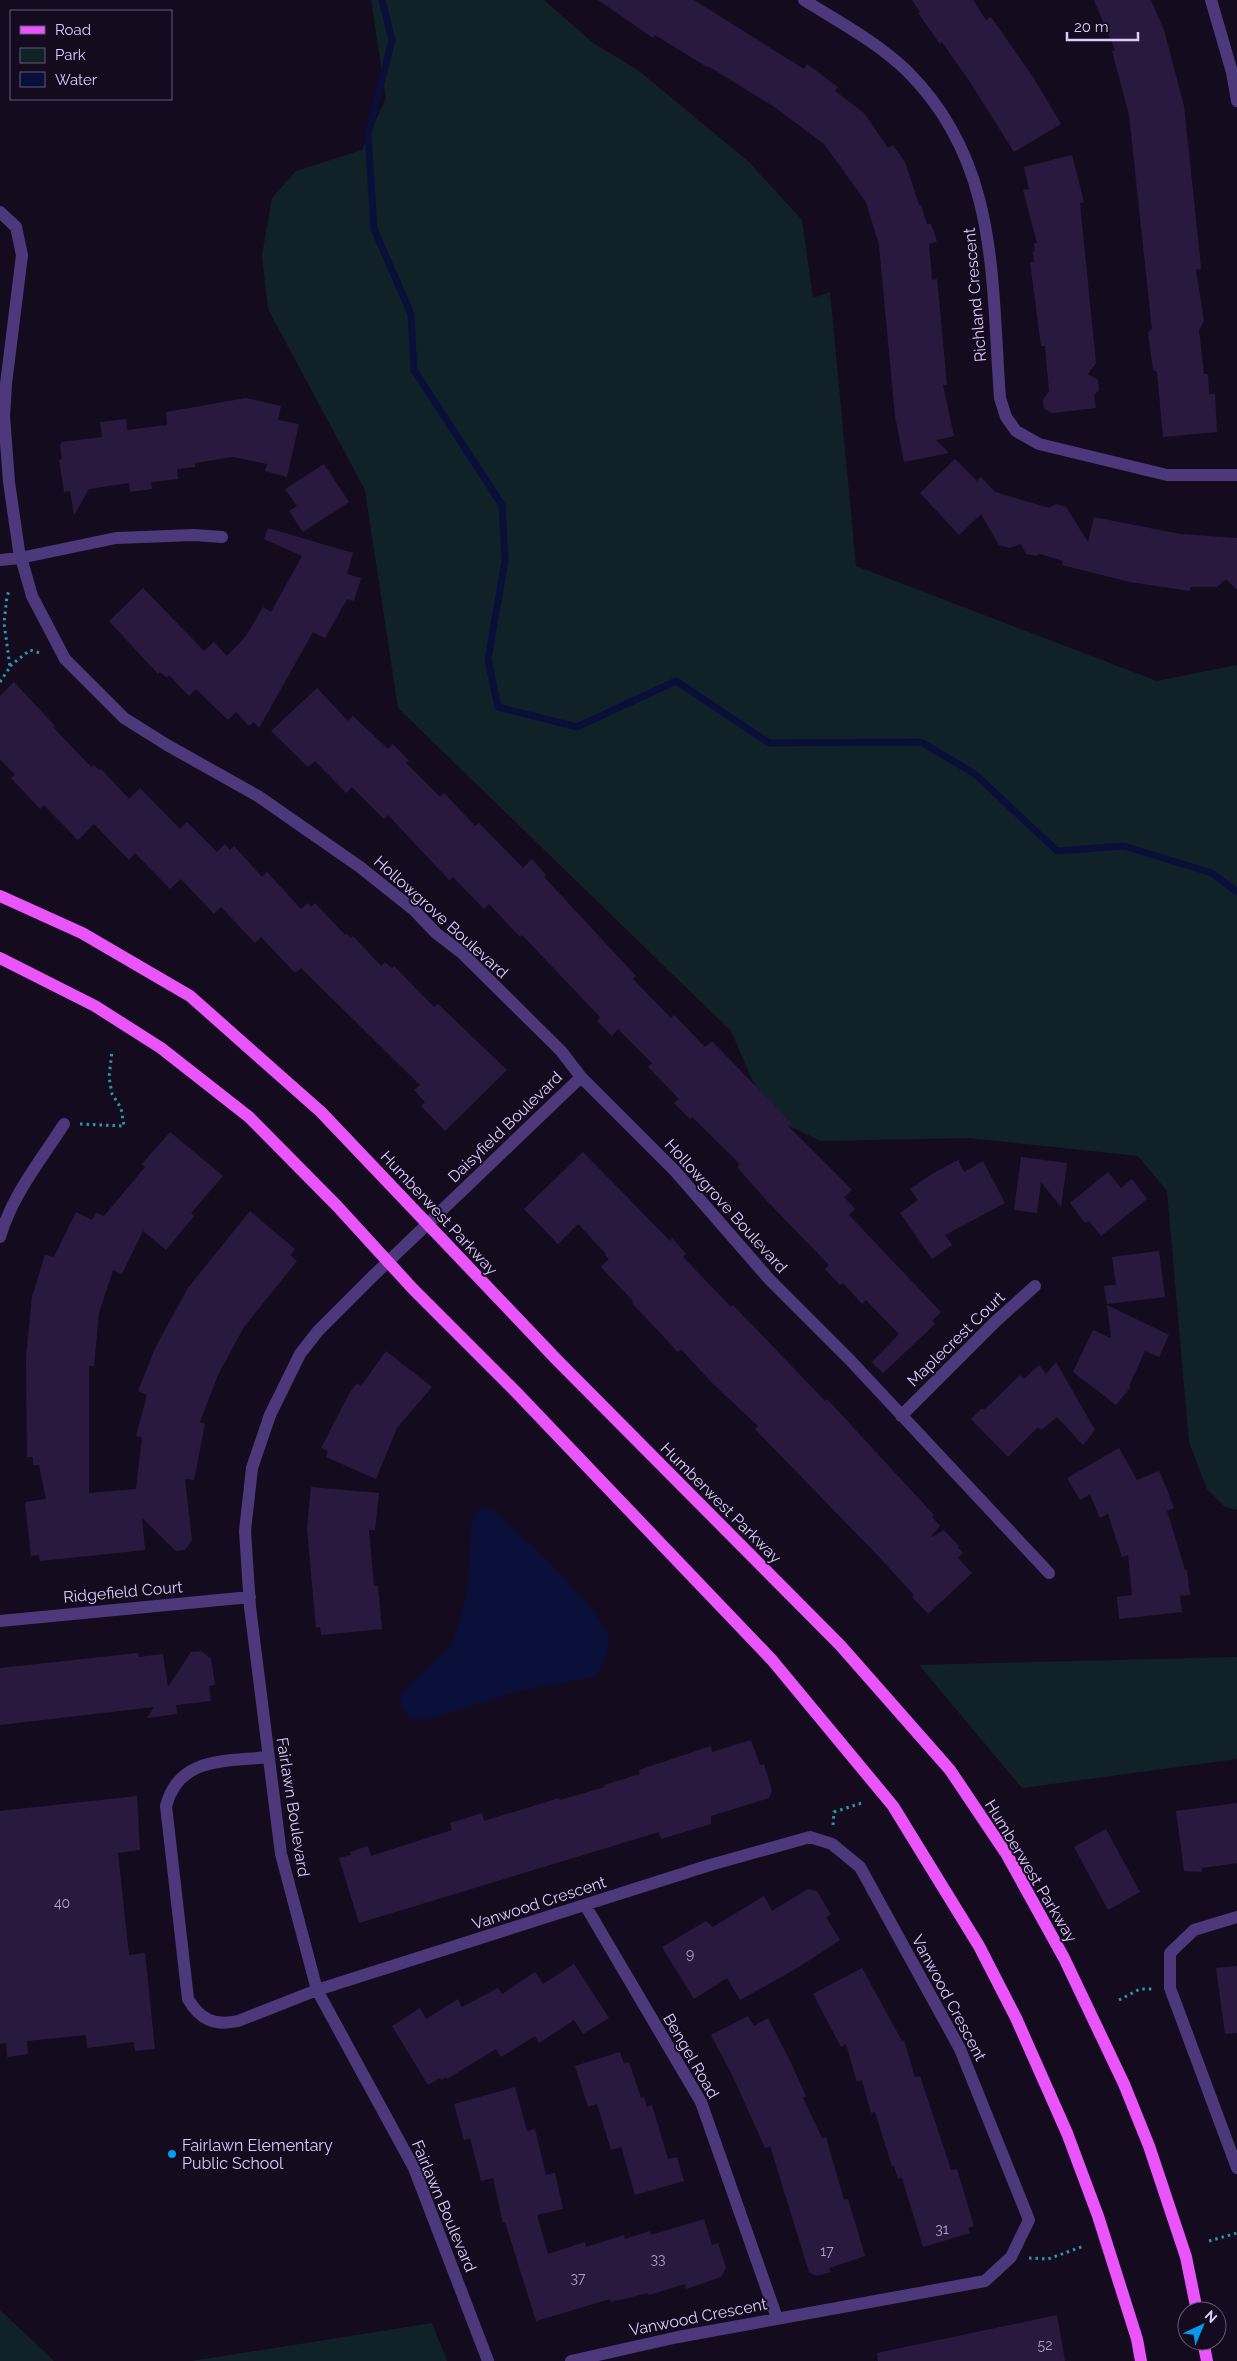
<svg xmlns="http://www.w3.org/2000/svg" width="1237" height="2361" viewBox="0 0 1237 2361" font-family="Raleway,sans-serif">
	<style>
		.green { fill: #102227 }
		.water { fill: #0a0f39 }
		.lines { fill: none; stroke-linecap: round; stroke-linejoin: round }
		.stream { stroke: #0a0f39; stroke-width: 7 }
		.building { fill: #2a193e }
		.path { stroke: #3093ac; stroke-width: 3; stroke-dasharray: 2.5 4; stroke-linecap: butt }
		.minor { stroke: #4d387c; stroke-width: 12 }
		.major { stroke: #e954fb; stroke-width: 12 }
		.poi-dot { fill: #059aef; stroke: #140c1e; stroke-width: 2 }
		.labels { text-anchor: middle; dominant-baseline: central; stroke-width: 4; stroke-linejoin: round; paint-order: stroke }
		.number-label { font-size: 14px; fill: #b19ece }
		.street-label { font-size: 16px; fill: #decafe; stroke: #140c1e }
		.poi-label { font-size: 16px; fill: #decafe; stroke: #140c1e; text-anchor: start }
	</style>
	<rect width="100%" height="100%" fill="#140c1e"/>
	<path class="green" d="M 371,0 L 544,0 L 592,42 L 639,71 L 749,162 L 802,220 L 813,298 L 830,292 L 856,566 L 1157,681 L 1237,665 L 1237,1510 L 1225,1507 L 1207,1489 L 1189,1442 L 1167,1191 L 1138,1156 L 969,1138 L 821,1141 L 768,1116 L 731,1031 L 398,708 L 365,490 L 268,309 L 262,255 L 272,198 L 296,171 L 362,150 L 386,98 Z
		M 1237,1657 L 1237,1759 L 1022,1788 L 919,1665 Z
		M 0,2310 L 54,2361 L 0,2361 Z
		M 432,2323 L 447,2361 L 192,2361 Z"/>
	<path class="water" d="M 479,1508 L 492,1509 C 515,1530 609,1614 609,1641 C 609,1652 602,1669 595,1677 L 523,1690 L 431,1719 L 410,1719 L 400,1705 L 402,1692 L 451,1646 L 467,1596 L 471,1523 Z"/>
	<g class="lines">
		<path class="stream" d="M 382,0 L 392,40 L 368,134 L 374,229 L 411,314 L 414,370 L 502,505 L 505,561 L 488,659 L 498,707 L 577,727 L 676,681 L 769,743 L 921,742 L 975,774 L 1057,851 L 1124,846 L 1212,873 L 1237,892"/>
	</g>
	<path class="building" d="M 598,0 L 694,0 L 804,69 L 807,64 L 838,87 L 835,91 L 864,113 L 888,148 L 893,145 L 905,162 L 919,205 L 921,205 L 927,224 L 931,224 L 937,241 L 929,244 L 932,280 L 937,279 L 947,385 L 943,385 L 954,436 L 936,440 L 949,453 L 904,462 L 895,416 L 879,245 L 866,202 L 824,144 L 773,106 L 708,66 L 707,67 L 655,35 L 653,38 Z
		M 912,0 L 973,0 L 986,20 L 991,17 L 1033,77 L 1061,124 L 1014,152 L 970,82 L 942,42 L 940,44 L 918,13 L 920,12 Z
		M 1094,0 L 1151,0 L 1164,30 L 1184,106 L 1200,257 L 1201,269 L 1196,270 L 1204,321 L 1199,330 L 1204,374 L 1208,374 L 1209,394 L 1215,394 L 1217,432 L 1163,437 L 1157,372 L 1153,370 L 1148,332 L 1152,329 L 1129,115 L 1112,51 L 1115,50 Z
		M 1072,155 L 1084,202 L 1080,203 L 1096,363 L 1088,374 L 1098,380 L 1099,390 L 1094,395 L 1096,408 L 1053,413 L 1044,409 L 1043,400 L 1049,391 L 1045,346 L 1041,346 L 1030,262 L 1034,262 L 1033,252 L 1035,251 L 1034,243 L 1037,243 L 1023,190 L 1029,189 L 1024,167 Z
		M 246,398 L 281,406 L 278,420 L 299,424 L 287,477 L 265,471 L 267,464 L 233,457 L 195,463 L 195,467 L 177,469 L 178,479 L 151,482 L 152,489 L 130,492 L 129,483 L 89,489 L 74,515 L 70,491 L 64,492 L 59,460 L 62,459 L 60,446 L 62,442 L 102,437 L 100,422 L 126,419 L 127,430 L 167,425 L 166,412 Z
		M 955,459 L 977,481 L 981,477 L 995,492 L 1049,508 L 1056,504 L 1066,507 L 1088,542 L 1094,517 L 1180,534 L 1237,538 L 1237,590 L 1226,579 L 1217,587 L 1190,587 L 1190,591 L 1130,582 L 1062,565 L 1063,561 L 1040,554 L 1036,556 L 1026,554 L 1021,544 L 1009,548 L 999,545 L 981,514 L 959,535 L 920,493 Z
		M 324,464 L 349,502 L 303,532 L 289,511 L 297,506 L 285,489 Z
		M 268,528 L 353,553 L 347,574 L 361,578 L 354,601 L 347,599 L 325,638 L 313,632 L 259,728 L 254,722 L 249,726 L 236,712 L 228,720 L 196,689 L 189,696 L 169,675 L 167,678 L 160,672 L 158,674 L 109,621 L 143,588 L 204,651 L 214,642 L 227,656 L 246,636 L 263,607 L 271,612 L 302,556 L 264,539 Z
		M 14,682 L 55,726 L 53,727 L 91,767 L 94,765 L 99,770 L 101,769 L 129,799 L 140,788 L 180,829 L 187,822 L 217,852 L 225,844 L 230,850 L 234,846 L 262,877 L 267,872 L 301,909 L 308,903 L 311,907 L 315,903 L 345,935 L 347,934 L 351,938 L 353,936 L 381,966 L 385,962 L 392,968 L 394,966 L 434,1007 L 438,1004 L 507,1070 L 445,1131 L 421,1106 L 425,1102 L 414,1090 L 420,1085 L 301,968 L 295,973 L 261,937 L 255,943 L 221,907 L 214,914 L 181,879 L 170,889 L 135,853 L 129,860 L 94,824 L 78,840 L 44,805 L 40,809 L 11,778 L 15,775 L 0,759 L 0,696 Z
		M 317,688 L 348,721 L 353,716 L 388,749 L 393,744 L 409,761 L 406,763 L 440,797 L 444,793 L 475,826 L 479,823 L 523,868 L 532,859 L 546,875 L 544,877 L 636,976 L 633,979 L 671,1018 L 674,1015 L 705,1047 L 712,1041 L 791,1123 L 788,1126 L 852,1190 L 844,1197 L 855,1209 L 849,1215 L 941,1312 L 932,1321 L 935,1324 L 883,1373 L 872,1362 L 899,1334 L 866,1300 L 862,1304 L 843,1283 L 840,1285 L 825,1269 L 829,1265 L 767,1201 L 737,1167 L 740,1164 L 692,1117 L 690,1119 L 674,1103 L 679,1099 L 648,1067 L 652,1063 L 618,1029 L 612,1036 L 597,1021 L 600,1017 L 522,935 L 520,937 L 489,904 L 484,909 L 453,877 L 449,880 L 388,815 L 384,819 L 352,787 L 346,793 L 315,761 L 308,767 L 271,731 Z
		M 170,1132 L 223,1176 L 191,1213 L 194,1216 L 166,1250 L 143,1231 L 122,1274 L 113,1270 L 99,1313 L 94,1366 L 89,1366 L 89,1493 L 136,1489 L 142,1437 L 136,1436 L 147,1395 L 138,1391 L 156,1346 L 188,1288 L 250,1211 L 295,1249 L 290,1255 L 297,1261 L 244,1327 L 218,1375 L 200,1422 L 205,1424 L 194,1480 L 185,1479 L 192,1540 L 185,1550 L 176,1551 L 142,1518 L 145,1550 L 40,1561 L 39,1555 L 31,1556 L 25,1502 L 46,1499 L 39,1465 L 33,1465 L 33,1457 L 27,1457 L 26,1356 L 32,1297 L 45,1255 L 54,1257 L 76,1212 L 92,1220 L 96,1213 L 104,1216 L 145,1167 L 142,1164 Z
		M 583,1152 L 670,1241 L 672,1238 L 686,1254 L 683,1257 L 731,1307 L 733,1305 L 825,1401 L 827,1399 L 934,1515 L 932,1517 L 940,1526 L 931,1536 L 932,1537 L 944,1530 L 959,1546 L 958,1548 L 963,1553 L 958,1558 L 972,1573 L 928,1614 L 912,1597 L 914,1595 L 882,1560 L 755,1429 L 758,1426 L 711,1382 L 681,1349 L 678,1352 L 632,1303 L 633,1301 L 601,1267 L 609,1259 L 605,1255 L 606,1254 L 578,1224 L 558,1244 L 524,1209 Z
		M 1021,1157 L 1067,1163 L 1061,1207 L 1041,1182 L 1037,1213 L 1014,1210 Z
		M 958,1160 L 964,1172 L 983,1161 L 1005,1203 L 945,1235 L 952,1245 L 932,1259 L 900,1213 L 918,1200 L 910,1189 L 932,1174 Z
		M 1108,1172 L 1121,1188 L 1132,1179 L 1147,1199 L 1101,1236 L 1089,1221 L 1085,1223 L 1070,1203 Z
		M 1159,1251 L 1165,1297 L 1107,1304 L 1104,1286 L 1116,1285 L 1112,1257 Z
		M 1107,1305 L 1169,1335 L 1159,1357 L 1145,1351 L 1129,1386 L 1131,1387 L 1116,1405 L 1073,1372 L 1093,1330 L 1111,1338 Z
		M 386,1351 L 432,1387 L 397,1428 L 376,1479 L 326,1457 L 328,1451 L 321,1448 L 349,1394 L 357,1383 L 361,1386 Z
		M 1056,1362 L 1095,1430 L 1083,1445 L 1057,1417 L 1041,1430 L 1038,1427 L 1008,1457 L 971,1419 L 981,1409 L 985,1409 L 1020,1375 L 1024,1379 L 1039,1365 L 1046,1374 Z
		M 1119,1448 L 1137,1480 L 1159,1471 L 1166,1487 L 1174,1508 L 1167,1511 L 1185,1570 L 1187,1570 L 1190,1595 L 1180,1596 L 1182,1612 L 1119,1619 L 1117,1597 L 1132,1595 L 1128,1555 L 1122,1557 L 1108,1514 L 1100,1518 L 1090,1494 L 1080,1500 L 1067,1478 Z
		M 311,1487 L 379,1493 L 375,1530 L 369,1530 L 374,1586 L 378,1586 L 382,1629 L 321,1635 L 320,1627 L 316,1628 L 307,1528 Z
		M 201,1651 L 211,1659 L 215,1685 L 209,1686 L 211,1701 L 176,1705 L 177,1714 L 147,1718 L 154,1707 L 0,1725 L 0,1668 L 138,1653 L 139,1657 L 163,1654 L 168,1687 L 191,1652 Z
		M 751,1740 L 760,1765 L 764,1764 L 772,1791 L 769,1798 L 711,1816 L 711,1824 L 661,1839 L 659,1832 L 359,1923 L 339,1858 L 351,1855 L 350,1852 L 368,1846 L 371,1856 L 452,1830 L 450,1823 L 482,1813 L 484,1821 L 559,1798 L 560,1800 L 605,1787 L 604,1785 L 640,1774 L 639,1770 L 711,1746 L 712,1752 Z
		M 137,1796 L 140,1850 L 118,1853 L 129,1955 L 145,1953 L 155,2049 L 135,2051 L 134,2042 L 87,2048 L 86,2035 L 27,2041 L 28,2054 L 7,2057 L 6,2043 L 0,2044 L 0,1811 Z
		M 1237,1803 L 1237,1863 L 1202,1868 L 1202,1872 L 1184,1871 L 1176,1811 Z
		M 1106,1829 L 1140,1892 L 1108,1910 L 1074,1847 Z
		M 808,1889 L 817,1891 L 831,1915 L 826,1917 L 840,1940 L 799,1967 L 740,2000 L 727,1978 L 694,1999 L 662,1947 L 706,1921 L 713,1927 L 764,1896 L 772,1911 Z
		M 574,1964 L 609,2018 L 583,2034 L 574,2020 L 539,2043 L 535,2036 L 501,2057 L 496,2049 L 447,2079 L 447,2077 L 441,2080 L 440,2078 L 428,2085 L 392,2026 L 420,2008 L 426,2019 L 458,1999 L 462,2007 L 498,1988 L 502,1994 L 535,1972 L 543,1984 Z
		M 1237,1966 L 1237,2033 L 1225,2034 L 1216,1968 Z
		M 862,1968 L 902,2041 L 904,2040 L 915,2077 L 920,2076 L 951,2170 L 957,2169 L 974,2226 L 968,2228 L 970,2233 L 923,2247 L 902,2178 L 898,2179 L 894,2166 L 892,2166 L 875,2112 L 871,2113 L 862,2080 L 857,2082 L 846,2044 L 841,2047 L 813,1994 Z
		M 748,2016 L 754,2026 L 768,2018 L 790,2061 L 806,2096 L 803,2098 L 822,2138 L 826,2137 L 844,2200 L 848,2199 L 865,2256 L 829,2268 L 831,2272 L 816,2276 L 809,2272 L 770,2146 L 765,2148 L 733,2077 L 711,2035 Z
		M 620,2052 L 624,2064 L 629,2062 L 641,2098 L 644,2097 L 647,2107 L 652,2105 L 668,2159 L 677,2157 L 684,2181 L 635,2195 L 621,2147 L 611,2150 L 597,2104 L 588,2107 L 575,2066 Z
		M 515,2087 L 527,2131 L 535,2129 L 546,2175 L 555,2173 L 563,2209 L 537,2215 L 548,2254 L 585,2242 L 586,2247 L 624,2235 L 625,2239 L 650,2231 L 651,2235 L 704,2219 L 712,2245 L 718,2243 L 726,2268 L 721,2277 L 686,2289 L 685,2284 L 649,2295 L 648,2293 L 611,2302 L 610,2299 L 536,2321 L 505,2222 L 503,2223 L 493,2178 L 481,2181 L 470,2138 L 464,2140 L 454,2104 Z
		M 1057,2315 L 1065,2361 L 878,2361 L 877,2353 Z"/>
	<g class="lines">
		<path class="path" d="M 10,666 L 30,650 L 40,653
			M 0,682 L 10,667 L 4,623 L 7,596 L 10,589
			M 80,1124 L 124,1126 L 121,1108 L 112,1094 L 109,1077 L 112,1051
			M 833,1825 L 834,1812 L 862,1803
			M 1119,2000 L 1140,1989 L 1153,1989
			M 1209,2241 L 1237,2233
			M 1029,2258 L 1048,2259 L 1084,2246"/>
		<path class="minor" d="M 804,0 C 839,22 877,42 907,71 C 999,162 991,278 1000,398 L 1006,417 L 1016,431 L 1039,444 L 1167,475 L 1237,475
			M 1211,0 L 1232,72 L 1237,101
			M 0,212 L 16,227 L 22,255 L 6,384 L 4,416 L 9,482 L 20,558 L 22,561 L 32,596 L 65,659 L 124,718 L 167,745 L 258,796 L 291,819 L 360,867 L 414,910 L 436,933 L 462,953 L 561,1051 L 581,1077 L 675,1171 L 769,1279 L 850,1360 L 1049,1573
			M 0,560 L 20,558 L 116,538 L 194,535 L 222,537
			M 0,1237 C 12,1195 41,1160 64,1124
			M 901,1416 L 995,1322 L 1035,1286
			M 0,1621 L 250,1597
			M 268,1757 C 226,1762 179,1756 166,1806 L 188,1999 C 200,2020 215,2026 238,2021 L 317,1990 L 710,1865 L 810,1837 L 832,1844 L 860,1867 L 960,2049 L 1029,2220 L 1011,2257 L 985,2281 L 678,2337 L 571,2361
			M 585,1905 L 701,2102 L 777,2318
			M 1237,1917 L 1194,1930 L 1170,1953 L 1170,1988 L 1237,2168
			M 488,2361 L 414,2168 L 317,1990 L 281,1854 L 250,1607 L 245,1531 L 252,1468 L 270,1415 L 300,1354 L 318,1331 L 372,1277 L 581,1077"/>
		<path class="major" d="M 0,896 L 82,933 L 190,996 L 321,1112 L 557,1360 L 840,1645 L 950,1770 L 1007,1855 L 1064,1958 L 1124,2084 L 1149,2146 L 1186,2257 L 1197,2311
			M 0,958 L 95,1006 L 161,1048 L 249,1117 L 337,1206 L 413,1289 L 515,1391 L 772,1660 L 893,1806 L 979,1946 L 1016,2018 L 1067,2133 L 1098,2216 L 1137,2339 L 1141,2361
			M 1203,2341 L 1207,2361"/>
	</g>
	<circle class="poi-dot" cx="172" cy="2154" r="5"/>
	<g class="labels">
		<g class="number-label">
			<text x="62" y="1903">40</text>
			<text x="690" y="1954">9</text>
			<text x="942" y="2229">31</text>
			<text x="827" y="2251">17</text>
			<text x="658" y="2259">33</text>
			<text x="578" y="2278">37</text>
			<text x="1045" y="2345">52</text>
		</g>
		<g class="street-label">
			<text transform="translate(975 295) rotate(-95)">Richland Crescent</text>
			<text transform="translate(441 917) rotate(42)">Hollowgrove Boulevard</text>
			<text transform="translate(505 1127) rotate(-44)">Daisyfield Boulevard</text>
			<text transform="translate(726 1206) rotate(48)">Hollowgrove Boulevard</text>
			<text transform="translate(439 1213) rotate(47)">Humberwest Parkway</text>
			<text transform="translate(956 1339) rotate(-44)">Maplecrest Court</text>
			<text transform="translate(721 1503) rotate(45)">Humberwest Parkway</text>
			<text transform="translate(123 1592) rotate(-5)">Ridgefield Court</text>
			<text transform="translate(293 1807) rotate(81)">Fairlawn Boulevard</text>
			<text transform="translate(1031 1871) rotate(59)">Humberwest Parkway</text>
			<text transform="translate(539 1903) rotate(-18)">Vanwood Crescent</text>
			<text transform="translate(949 1998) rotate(62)">Vanwood Crescent</text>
			<text transform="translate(691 2056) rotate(60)">Bengel Road</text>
			<text transform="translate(444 2206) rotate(67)">Fairlawn Boulevard</text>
			<text transform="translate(698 2317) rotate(-11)">Vanwood Crescent</text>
		</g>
		<g class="poi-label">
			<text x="182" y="2145">Fairlawn Elementary<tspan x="182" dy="18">Public School</tspan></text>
		</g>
	</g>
	<rect x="10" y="10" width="162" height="90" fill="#140c1e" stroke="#655878"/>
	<rect x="20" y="26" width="25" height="8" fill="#e954fb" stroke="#655878"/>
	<text x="55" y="35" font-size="15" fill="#decafe">Road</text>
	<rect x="20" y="48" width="25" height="15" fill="#102227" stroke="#655878"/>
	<text x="55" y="60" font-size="15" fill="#decafe">Park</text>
	<rect x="20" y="72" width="25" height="15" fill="#0a0f39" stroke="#655878"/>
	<text x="55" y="85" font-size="15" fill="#decafe">Water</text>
	<g transform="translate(1202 2326) rotate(44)"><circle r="24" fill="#140c1e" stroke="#655878"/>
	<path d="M0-4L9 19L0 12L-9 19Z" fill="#059aef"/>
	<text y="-8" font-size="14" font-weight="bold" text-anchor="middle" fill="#decafe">N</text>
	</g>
	<path d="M1067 32v8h71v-8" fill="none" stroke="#decafe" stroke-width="2.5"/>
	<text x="1074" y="32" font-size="15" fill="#decafe" stroke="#140c1e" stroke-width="4" paint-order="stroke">20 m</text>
</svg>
